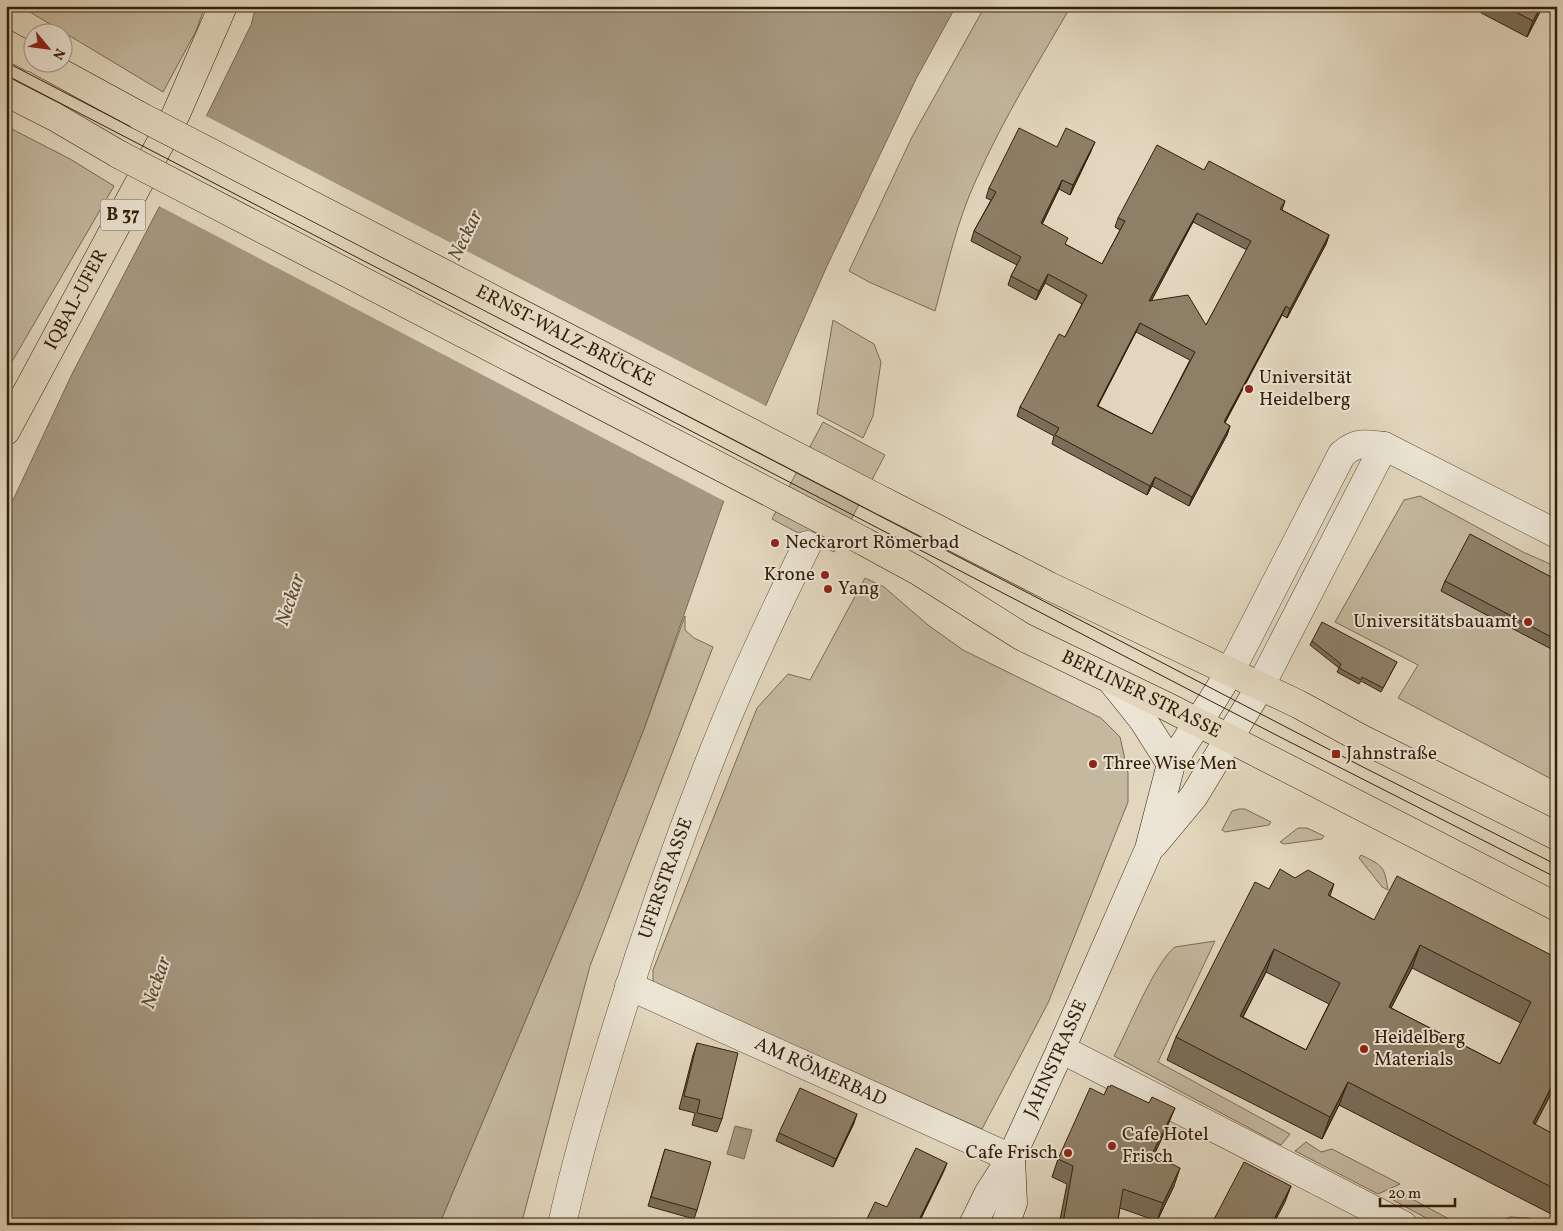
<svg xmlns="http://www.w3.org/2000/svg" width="1563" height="1231" viewBox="0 0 1563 1231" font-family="Vollkorn,serif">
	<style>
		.green { fill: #c4b89f; stroke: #7b6c54 }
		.water { fill: #a69880; stroke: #786850 }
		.pier { fill: #e2d7be }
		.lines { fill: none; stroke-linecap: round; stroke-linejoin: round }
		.street-casing { stroke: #5e4d36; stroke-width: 29 }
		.secondary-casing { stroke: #321f08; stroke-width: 29 }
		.primary-casing { stroke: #321f08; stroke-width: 29 }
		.street { stroke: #ece5d5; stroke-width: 28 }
		.secondary { stroke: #ece5d5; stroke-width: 28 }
		.primary { stroke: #e2d7be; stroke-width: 28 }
		.tram { stroke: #321f08; stroke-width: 1 }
		.primary-bridge-casing { stroke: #321f08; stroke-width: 29; stroke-linecap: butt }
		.primary-bridge { stroke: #e2d7be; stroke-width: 28 }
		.wall { fill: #7a6d59; stroke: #321f08; fill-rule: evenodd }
		.shaded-wall { fill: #635948; stroke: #321f08 }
		.building { fill: #8e7f67; stroke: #321f08; fill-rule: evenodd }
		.poi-dot { fill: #8f2418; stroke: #ece5d5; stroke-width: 2 }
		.labels { text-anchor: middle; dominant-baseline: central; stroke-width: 4; stroke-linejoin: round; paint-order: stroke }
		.shield { fill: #ece5d5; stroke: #6a5a46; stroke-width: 1 }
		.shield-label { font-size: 18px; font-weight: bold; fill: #321f08 }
		.street-label { font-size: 19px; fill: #321f08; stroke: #ece5d5 }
		.poi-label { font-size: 19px; fill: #321f08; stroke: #ece5d5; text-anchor: start }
		.water-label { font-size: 20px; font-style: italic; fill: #5b4932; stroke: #ece5d5 }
	</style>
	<rect width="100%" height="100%" fill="#e2d7be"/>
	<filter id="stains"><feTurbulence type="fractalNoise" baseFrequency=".004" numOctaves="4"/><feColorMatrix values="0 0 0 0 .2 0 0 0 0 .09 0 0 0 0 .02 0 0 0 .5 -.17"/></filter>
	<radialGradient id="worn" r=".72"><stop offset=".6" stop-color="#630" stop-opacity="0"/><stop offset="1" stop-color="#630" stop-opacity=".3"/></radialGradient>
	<path class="green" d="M 20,6 L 205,6 L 196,31 L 163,92 Z
		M 985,6 L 1071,6 C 1038,63 1003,119 976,180 C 957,221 947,267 935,311 L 869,282 L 849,271 L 912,137 Z
		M 6,126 L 70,159 L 114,186 L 6,372 Z
		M 833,320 L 874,344 L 881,362 L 873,416 L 863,438 L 817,414 Z
		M 823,422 L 885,455 L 834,552 L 772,519 Z
		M 1420,496 L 1523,552 L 1557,567 L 1557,782 L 1398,698 L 1418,665 L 1335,622 L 1404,500 Z
		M 865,578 L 884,587 L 928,625 L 963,650 L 1101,718 L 1120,737 L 1128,773 L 1128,802 L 1048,1003 L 982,1129 L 653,983 L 653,970 L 757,708 L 788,674 L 810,680 Z
		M 685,616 L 685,630 L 694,638 L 713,647 L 590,966 L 521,1225 L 439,1225 L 581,889 L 644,729 Z
		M 1239,809 L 1245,809 L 1271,822 L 1269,825 L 1225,832 L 1222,830 L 1232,811 Z
		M 1298,828 L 1307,828 L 1324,836 L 1322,839 L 1284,844 L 1280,842 Z
		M 1361,855 C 1383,866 1384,865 1388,890 L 1382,887 L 1359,858 Z
		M 1215,941 L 1158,1062 L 1290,1134 L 1281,1145 L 1114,1056 C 1127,1032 1155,962 1175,947 Z
		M 1557,1082 L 1557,1163 L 1524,1146 Z
		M 1306,1142 L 1321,1152 L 1332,1149 L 1400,1184 L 1378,1194 L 1295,1151 Z
		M 1403,1194 L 1460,1225 L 1439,1225 L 1393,1200 Z
		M 1510,1217 L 1528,1218 L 1540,1225 L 1493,1225 Z"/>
	<path class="water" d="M 256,6 L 956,6 L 916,79 L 827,266 L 723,503 L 644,729 L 581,889 L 439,1225 L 6,1225 L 6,515 L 72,374 L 201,127 L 251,25 Z
		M 735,1126 L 752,1130 L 744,1159 L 727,1154 Z"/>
	<path class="pier" d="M 204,115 L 768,407 L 726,502 L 157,205 Z"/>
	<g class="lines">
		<g class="street-casing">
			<g id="street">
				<path d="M 1230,672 L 1342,454 C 1358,441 1364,444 1384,446 L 1557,534"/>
				<path d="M 1260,687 L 1384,446"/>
				<path id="s1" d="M 629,986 L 1011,1158"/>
				<path d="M 1061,1049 L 1403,1225"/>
				<path id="s2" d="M 562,1225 C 576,1159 596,1093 616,1029 C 648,925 684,823 725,723 C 750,663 778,604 807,545"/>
			</g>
		</g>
		<g class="secondary-casing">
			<g id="secondary">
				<path d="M 1111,680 L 1143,720 L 1171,764"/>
				<path d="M 1154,844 L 1194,796 L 1260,687"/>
				<path id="s3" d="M 973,1225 L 988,1194 L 1011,1158 L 1061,1049 L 1149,849 L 1171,764 L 1212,701 L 1230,672"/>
				<path d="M 1005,1225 L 1013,1203 L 1011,1158"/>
			</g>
		</g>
		<g class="primary-casing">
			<g id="primary">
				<path d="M 6,44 L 32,58"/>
				<path d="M 41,62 L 140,116"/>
				<path d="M 6,92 L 55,117 L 120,155"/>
				<path id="s4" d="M 6,431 L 176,114 L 223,6"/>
				<path d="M 883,501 L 1049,586 L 1298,704 L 1362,739 L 1557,836"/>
				<path id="s5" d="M 863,541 L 918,571 L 1021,636 L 1164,705 L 1557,907"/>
			</g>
		</g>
		<use href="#street" class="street"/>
		<use href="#secondary" class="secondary"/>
		<use href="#primary" class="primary"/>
		<path class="tram" d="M 6,62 L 1361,766 L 1557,865
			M 6,75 L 1280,737 L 1557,878"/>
		<g class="primary-bridge-casing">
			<g id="primary-bridge">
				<path id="s6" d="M 140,116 L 883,501"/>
				<path d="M 120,155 L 863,541"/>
			</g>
		</g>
		<use href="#primary-bridge" class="primary-bridge"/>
	</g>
	<path class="wall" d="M 1468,6 L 1543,6 L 1527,37 Z
		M 1057,147 L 1091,151 L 1070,195 L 1059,189 L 1042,224 L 1065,244 L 1102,264 L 1120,230 L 1115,227 L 1118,218 L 1204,170 L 1285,201 L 1282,210 L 1329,235 L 1326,244 L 1287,318 L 1282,315 L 1225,423 L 1230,426 L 1227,435 L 1189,506 L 1152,486 L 1147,495 L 1052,444 L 1054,436 L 1017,416 L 1020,407 L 1065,337 L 1082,304 L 1045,283 L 1036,300 L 1008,285 L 1011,276 L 1017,265 L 971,241 L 974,231 L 991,200 L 986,198 L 989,188 ZM 1193,222 L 1247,250 L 1206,325 L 1151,301 ZM 1136,332 L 1190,360 L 1152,434 L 1098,406 Z
		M 1557,580 L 1557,652 L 1441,591 L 1445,581 Z
		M 1312,641 L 1397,662 L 1381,692 L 1361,681 L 1359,684 L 1337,672 L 1339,668 L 1310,645 Z
		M 1295,878 L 1334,884 L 1330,896 L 1374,920 L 1557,958 L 1535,1125 L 1557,1136 L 1557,1217 L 1339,1105 L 1322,1139 L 1167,1060 L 1176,1037 L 1269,889 ZM 1412,968 L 1521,1023 L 1500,1064 L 1391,1008 ZM 1266,972 L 1329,1004 L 1306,1050 L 1243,1017 Z
		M 697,1043 L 722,1119 L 717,1132 L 692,1125 L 695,1113 L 679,1109 L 693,1055 Z
		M 854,1123 L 833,1167 L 776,1141 L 779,1133 Z
		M 1168,1125 L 1154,1155 L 1174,1186 L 1157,1221 L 1120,1208 L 1117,1225 L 1059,1225 L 1067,1184 L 1052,1177 L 1058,1159 Z
		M 665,1149 L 697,1210 L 694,1219 L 648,1206 Z"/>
	<path class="shaded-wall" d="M 1541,6 L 1543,6 L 1527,37 L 1533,21 Z
		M 1095,142 L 1091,151 L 1070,195 L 1073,185 Z
		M 1062,180 L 1059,189 L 1038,233 L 1041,223 Z
		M 1197,213 L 1193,222 L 1146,311 L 1149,301 Z
		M 1329,235 L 1326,244 L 1287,318 L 1290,309 Z
		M 1048,274 L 1045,283 L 1036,300 L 1039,291 Z
		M 1286,306 L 1282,315 L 1220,431 L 1224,422 Z
		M 1140,323 L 1136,332 L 1093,415 L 1097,406 Z
		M 1230,426 L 1227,435 L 1189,506 L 1192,497 Z
		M 1155,477 L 1152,486 L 1147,495 L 1150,486 Z
		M 1420,945 L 1412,968 L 1380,1029 L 1389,1007 Z
		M 1274,949 L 1266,972 L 1232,1038 L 1240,1016 Z
		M 1557,1076 L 1557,1082 L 1524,1146 L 1533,1123 Z
		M 1348,1082 L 1339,1105 L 1322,1139 L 1330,1117 Z
		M 1175,1108 L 1168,1125 L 1146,1172 L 1152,1154 Z
		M 857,1114 L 854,1123 L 833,1167 L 836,1159 Z
		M 947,1163 L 944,1171 L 918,1225 L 917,1225 Z
		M 1180,1168 L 1174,1186 L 1157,1221 L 1163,1203 Z
		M 1291,1186 L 1285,1202 L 1273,1225 L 1271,1225 Z"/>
	<path class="building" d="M 1504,6 L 1541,6 L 1533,21 Z
		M 1019,128 L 1057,147 L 1066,128 L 1095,142 L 1073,185 L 1062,180 L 1041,223 L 1068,238 L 1065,244 L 1102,264 L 1125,221 L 1118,218 L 1157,145 L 1204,170 L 1209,161 L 1285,201 L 1280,209 L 1329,235 L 1290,309 L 1286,306 L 1224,422 L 1230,426 L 1192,497 L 1155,477 L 1150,486 L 1055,435 L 1059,428 L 1020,407 L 1059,334 L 1065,337 L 1087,295 L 1048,274 L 1039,291 L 1011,276 L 1021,257 L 974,231 L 996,192 L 989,188 ZM 1197,213 L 1251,241 L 1206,325 L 1188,295 L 1149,301 ZM 1140,323 L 1195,352 L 1152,434 L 1097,406 Z
		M 1470,534 L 1557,580 L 1557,640 L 1445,581 Z
		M 1322,622 L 1397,662 L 1383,688 L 1362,677 L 1361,680 L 1339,668 L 1341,664 L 1312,641 Z
		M 1280,869 L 1295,878 L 1308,870 L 1334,884 L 1328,895 L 1374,920 L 1397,876 L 1557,958 L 1557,1076 L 1533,1123 L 1557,1136 L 1557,1190 L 1348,1082 L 1330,1117 L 1176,1037 L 1255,882 L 1269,889 ZM 1420,945 L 1531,1002 L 1500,1064 L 1389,1007 ZM 1274,949 L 1340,983 L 1306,1050 L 1240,1016 Z
		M 697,1043 L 738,1053 L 722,1119 L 697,1113 L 700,1100 L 684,1096 Z
		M 1111,1085 L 1149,1103 L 1152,1097 L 1175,1108 L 1152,1154 L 1180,1168 L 1163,1203 L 1123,1189 L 1117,1225 L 1060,1225 L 1060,1223 L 1063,1223 L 1073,1166 L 1058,1159 L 1090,1088 L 1104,1095 L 1108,1086 L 1110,1087 Z
		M 800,1088 L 857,1114 L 836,1159 L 779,1133 Z
		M 916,1148 L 947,1163 L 918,1222 L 920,1223 L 920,1225 L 864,1225 L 875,1202 L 887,1207 Z
		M 665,1149 L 711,1162 L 697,1210 L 651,1197 Z
		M 1244,1162 L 1291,1186 L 1271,1225 L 1211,1225 Z
		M 1361,1219 L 1372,1225 L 1358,1225 Z
		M 608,1221 L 622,1225 L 607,1225 Z"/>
	<g class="poi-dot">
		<circle cx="1249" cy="389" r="5"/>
		<circle cx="775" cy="543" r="5"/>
		<circle cx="825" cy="575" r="5"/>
		<circle cx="828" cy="589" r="5"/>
		<circle cx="1528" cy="622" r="5"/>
		<rect x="1331" y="749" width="10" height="10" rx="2.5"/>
		<circle cx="1093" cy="764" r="5"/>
		<circle cx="1364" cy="1049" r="5"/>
		<circle cx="1112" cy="1146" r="5"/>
		<circle cx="1068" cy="1153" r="5"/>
	</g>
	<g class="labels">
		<rect class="shield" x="100.5" y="199.5" width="45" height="31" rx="4"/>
		<g class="shield-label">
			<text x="123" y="215">B 37</text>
		</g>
		<g class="street-label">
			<text stroke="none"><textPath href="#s4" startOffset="149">IQBAL-UFER</textPath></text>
			<text stroke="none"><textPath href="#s6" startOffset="479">ERNST-WALZ-BRÜCKE</textPath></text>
			<text stroke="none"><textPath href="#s5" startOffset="318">BERLINER STRASSE</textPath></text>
			<text stroke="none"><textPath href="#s2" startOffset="362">UFERSTRASSE</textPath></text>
			<text stroke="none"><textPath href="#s3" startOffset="186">JAHNSTRASSE</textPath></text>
			<text stroke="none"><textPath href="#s1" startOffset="210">AM RÖMERBAD</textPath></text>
		</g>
		<g class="poi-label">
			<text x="1259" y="378">Universität<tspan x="1259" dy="22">Heidelberg</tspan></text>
			<text x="785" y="543">Neckarort Römerbad</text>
			<text x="815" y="575" text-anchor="end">Krone</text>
			<text x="838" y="589">Yang</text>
			<text x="1518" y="622" text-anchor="end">Universitätsbauamt</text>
			<text x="1346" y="754">Jahnstraße</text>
			<text x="1103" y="764">Three Wise Men</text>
			<text x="1374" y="1038">Heidelberg<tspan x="1374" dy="22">Materials</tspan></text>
			<text x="1122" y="1135">Cafe Hotel<tspan x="1122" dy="22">Frisch</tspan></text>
			<text x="1058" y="1153" text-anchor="end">Cafe Frisch</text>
		</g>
		<g class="water-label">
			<text transform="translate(466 236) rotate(-64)">Neckar</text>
			<text transform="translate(291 600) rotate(-71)">Neckar</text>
			<text transform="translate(157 983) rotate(-71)">Neckar</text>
		</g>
	</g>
	<rect width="1563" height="1231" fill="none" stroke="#e2d7be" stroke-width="25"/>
	<rect x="8" y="8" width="1548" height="1216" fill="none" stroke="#321f08" stroke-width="2.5"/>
	<rect x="12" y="12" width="1538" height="1206" fill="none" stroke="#321f08"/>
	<g transform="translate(48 48) rotate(119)"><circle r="24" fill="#ece5d5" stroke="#a29683"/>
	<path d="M0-4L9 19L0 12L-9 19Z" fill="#8f2418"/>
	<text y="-8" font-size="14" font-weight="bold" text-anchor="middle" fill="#321f08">N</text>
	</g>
	<path d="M1380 1198v8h75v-8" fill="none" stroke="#321f08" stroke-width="2.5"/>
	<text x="1388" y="1198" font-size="15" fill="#321f08" stroke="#ece5d5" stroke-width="4" paint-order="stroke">20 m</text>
	<rect width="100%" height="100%" filter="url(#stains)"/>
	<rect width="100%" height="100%" fill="url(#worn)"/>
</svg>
